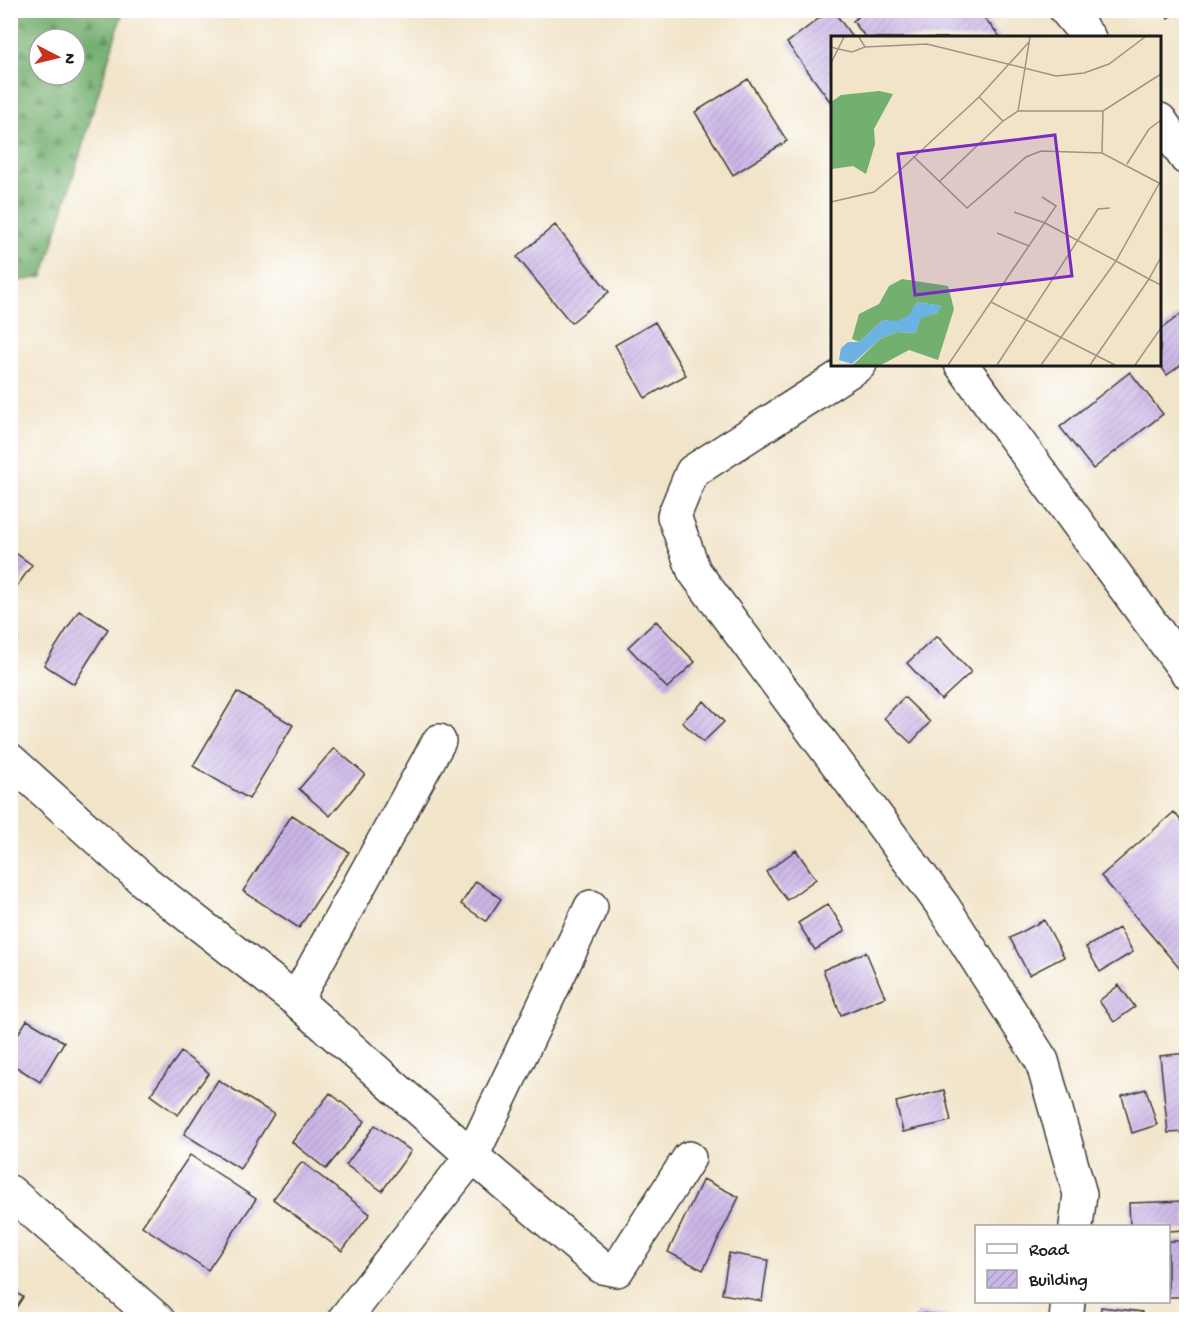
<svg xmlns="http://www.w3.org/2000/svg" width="1197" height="1330" viewBox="0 0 1197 1330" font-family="'Gochi Hand',sans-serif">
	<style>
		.forest { fill: url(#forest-firs); stroke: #486645; stroke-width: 1.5; fill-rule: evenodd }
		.building { fill: url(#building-hatch) }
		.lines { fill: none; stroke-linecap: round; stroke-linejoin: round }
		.street-casing { stroke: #3c3a36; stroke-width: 36 }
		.street { stroke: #fff; stroke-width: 33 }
		.inset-road { fill: none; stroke: #9c9484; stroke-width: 1.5 }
		.view { fill: #7b2cbf; fill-opacity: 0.15; stroke: #7b2cbf; stroke-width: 3 }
		.inset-edge { fill: none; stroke: #1c1c1c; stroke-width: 3 }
	</style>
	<defs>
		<pattern id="forest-firs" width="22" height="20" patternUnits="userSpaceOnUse" patternTransform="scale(1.5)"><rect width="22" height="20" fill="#73af6e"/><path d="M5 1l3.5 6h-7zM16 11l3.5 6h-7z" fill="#5e8e5a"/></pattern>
		<pattern id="building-hatch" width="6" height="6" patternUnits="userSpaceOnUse" patternTransform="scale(1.5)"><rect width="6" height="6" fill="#cab6e6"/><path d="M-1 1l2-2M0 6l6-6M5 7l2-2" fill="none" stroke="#ad9cc5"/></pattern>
	</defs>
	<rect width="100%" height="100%" fill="#fff"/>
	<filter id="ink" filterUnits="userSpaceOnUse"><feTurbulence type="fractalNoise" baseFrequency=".0167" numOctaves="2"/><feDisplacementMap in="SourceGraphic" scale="12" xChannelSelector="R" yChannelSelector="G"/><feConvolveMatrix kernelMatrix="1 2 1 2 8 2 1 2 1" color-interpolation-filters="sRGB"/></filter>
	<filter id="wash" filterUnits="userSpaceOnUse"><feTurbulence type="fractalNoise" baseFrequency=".008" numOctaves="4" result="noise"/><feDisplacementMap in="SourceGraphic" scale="24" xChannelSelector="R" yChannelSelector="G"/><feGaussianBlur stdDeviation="1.35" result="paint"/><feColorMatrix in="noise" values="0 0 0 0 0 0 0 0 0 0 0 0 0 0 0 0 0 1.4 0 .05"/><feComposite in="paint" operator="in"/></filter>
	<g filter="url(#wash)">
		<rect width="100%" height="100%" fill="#f1e4c9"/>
		<path class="forest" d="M 11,10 L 123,11 L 43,277 L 11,282 ZM 39,39 L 75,39 L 75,75 L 39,75 Z"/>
		<g id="blocks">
			<path class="building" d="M 830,10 L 833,10 L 853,38 L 832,38 L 832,104 L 787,43 Z
				M 865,10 L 978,10 L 1001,38 L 866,38 L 853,21 Z
				M 1162,10 L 1178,10 L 1168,18 Z
				M 748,79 L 787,141 L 733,175 L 695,112 Z
				M 555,225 L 609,292 L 571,323 L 517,257 Z
				M 1186,310 L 1186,361 L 1167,375 L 1160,365 L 1160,330 Z
				M 655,322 L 686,375 L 645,398 L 615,345 Z
				M 1130,372 L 1163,414 L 1093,469 L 1060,427 Z
				M 10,549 L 32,565 L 10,596 Z
				M 79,610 L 108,629 L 74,684 L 44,665 Z
				M 656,621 L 695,662 L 667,688 L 628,647 Z
				M 10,631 L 18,638 L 10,646 Z
				M 937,636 L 971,672 L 941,700 L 907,663 Z
				M 237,692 L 293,725 L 249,799 L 193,766 Z
				M 904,697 L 930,722 L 911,743 L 884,718 Z
				M 704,701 L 724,722 L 703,742 L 682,722 Z
				M 334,748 L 365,774 L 330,816 L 299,789 Z
				M 1174,812 L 1186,827 L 1186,976 L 1101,876 Z
				M 292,815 L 349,852 L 299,928 L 243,891 Z
				M 796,850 L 816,879 L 787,900 L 766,872 Z
				M 476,881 L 501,899 L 486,921 L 461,904 Z
				M 828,904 L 845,931 L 815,950 L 798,923 Z
				M 1044,920 L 1064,957 L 1029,975 L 1010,938 Z
				M 1119,928 L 1133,952 L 1100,972 L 1086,947 Z
				M 866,952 L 885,997 L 841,1015 L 823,970 Z
				M 1119,985 L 1135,1007 L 1114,1022 L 1099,1001 Z
				M 27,1020 L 64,1042 L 40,1082 L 10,1063 L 10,1046 Z
				M 181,1052 L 209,1073 L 178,1115 L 150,1095 Z
				M 1186,1053 L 1186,1132 L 1168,1133 L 1160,1056 Z
				M 218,1080 L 274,1114 L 240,1169 L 184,1134 Z
				M 1146,1089 L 1157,1125 L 1132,1133 L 1122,1096 Z
				M 944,1090 L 951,1121 L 903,1132 L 896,1102 Z
				M 330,1093 L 365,1121 L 326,1169 L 292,1142 Z
				M 375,1125 L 411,1151 L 382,1191 L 346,1165 Z
				M 190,1155 L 256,1199 L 208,1270 L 142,1226 Z
				M 302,1162 L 370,1214 L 342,1251 L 273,1199 Z
				M 703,1179 L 739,1197 L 703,1270 L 668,1252 Z
				M 1186,1201 L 1186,1230 L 1168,1231 L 1168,1226 L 1130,1226 L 1129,1203 Z
				M 1168,1241 L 1186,1241 L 1186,1297 L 1168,1297 Z
				M 729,1253 L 768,1260 L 762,1301 L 722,1294 Z
				M 10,1289 L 23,1297 L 10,1317 Z
				M 1101,1307 L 1142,1312 L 1141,1320 L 1100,1320 Z
				M 917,1313 L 968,1317 L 967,1320 L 916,1320 Z"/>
		</g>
	</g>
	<g filter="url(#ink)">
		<use href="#blocks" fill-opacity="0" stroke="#3c3a36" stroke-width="1.5"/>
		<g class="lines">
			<g class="street-casing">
				<path id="street" d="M 1066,10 L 1089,38
					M 1160,120 L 1186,158
					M 860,364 L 692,472 L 674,516 L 694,571 L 943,906 L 1042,1061 L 1080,1194 L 1076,1226
					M 961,364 L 1186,671
					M 10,760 L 144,881 L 296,1000 L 472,1156 L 602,1267 L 617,1270 L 689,1158
					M 296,1000 L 439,741
					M 10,1192 L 158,1320
					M 344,1320 L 472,1156 L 591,907
					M 1066,1320 L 1068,1302"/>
			</g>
			<use href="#street" class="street"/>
		</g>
	</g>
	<g transform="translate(831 36)">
		<rect width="330" height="330" fill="#f1e4c9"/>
		<path d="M 48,55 L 62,58 L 43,93 L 44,108 L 35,138 L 22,130 L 1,133 L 0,66 L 10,59 ZM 71,243 L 117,250 L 123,273 L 107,324 L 78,314 L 50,329 L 22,329 L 49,303 L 66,296 L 84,297 L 90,281 L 106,277 L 110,270 L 86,266 L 79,279 L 67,286 L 52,284 L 28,306 L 21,303 L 28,278 L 48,268 L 58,250 Z" fill="#73af6e"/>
		<path d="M 86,266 L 111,270 L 106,277 L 90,282 L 84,297 L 66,296 L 49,303 L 21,328 L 8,324 L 10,312 L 17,306 L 28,306 L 52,284 L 67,285 L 78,279 Z" fill="#6cb2e3"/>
		<path class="inset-road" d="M 13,1 L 7,13 L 21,16 L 34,11M 28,1 L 34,11 L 96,8 L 225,40 L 253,37 L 278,28 L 314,1M 0,11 L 7,13 L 0,27M 148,61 L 172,85 L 187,75 L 272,75 L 330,38M 187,75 L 199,1M 271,117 L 272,75M 82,120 L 136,172 L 195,121 L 210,115 L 271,117 L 330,148M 296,128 L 318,93 L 330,84M 109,145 L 172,85M 0,166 L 43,156 L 66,137 L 148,61 L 198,6M 183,176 L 214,187 L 285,225 L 329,146M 166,197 L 198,210M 160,266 L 284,329M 117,329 L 225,170 L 211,161M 166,329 L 267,173 L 279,172M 210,329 L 285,225 L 318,243 L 330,221M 259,329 L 318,243 L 330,249M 304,329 L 330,292"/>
		<path class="view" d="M 224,99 L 241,240 L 84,259 L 67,118 Z"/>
		<rect width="330" height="330" class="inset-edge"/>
	</g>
	<rect width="1197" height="1330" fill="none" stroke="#fff" stroke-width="36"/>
	<rect x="975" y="1225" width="195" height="78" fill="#ffffff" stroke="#a4a4a4" stroke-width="1.5"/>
	<rect x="987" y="1244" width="30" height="9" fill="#ffffff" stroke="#a4a4a4" stroke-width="1.5"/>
	<text x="1029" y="1255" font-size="18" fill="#1c1c1c">Road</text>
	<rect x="987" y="1270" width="30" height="18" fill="url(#building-hatch)" stroke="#a4a4a4" stroke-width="1.5"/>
	<text x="1029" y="1285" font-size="18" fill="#1c1c1c">Building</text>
	<g transform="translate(57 57) rotate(97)"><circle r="28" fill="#ffffff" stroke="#a4a4a4" stroke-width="1.5"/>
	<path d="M0-4.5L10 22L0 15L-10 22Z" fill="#c8321e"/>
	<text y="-9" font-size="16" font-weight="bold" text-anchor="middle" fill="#1c1c1c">N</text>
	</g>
</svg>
